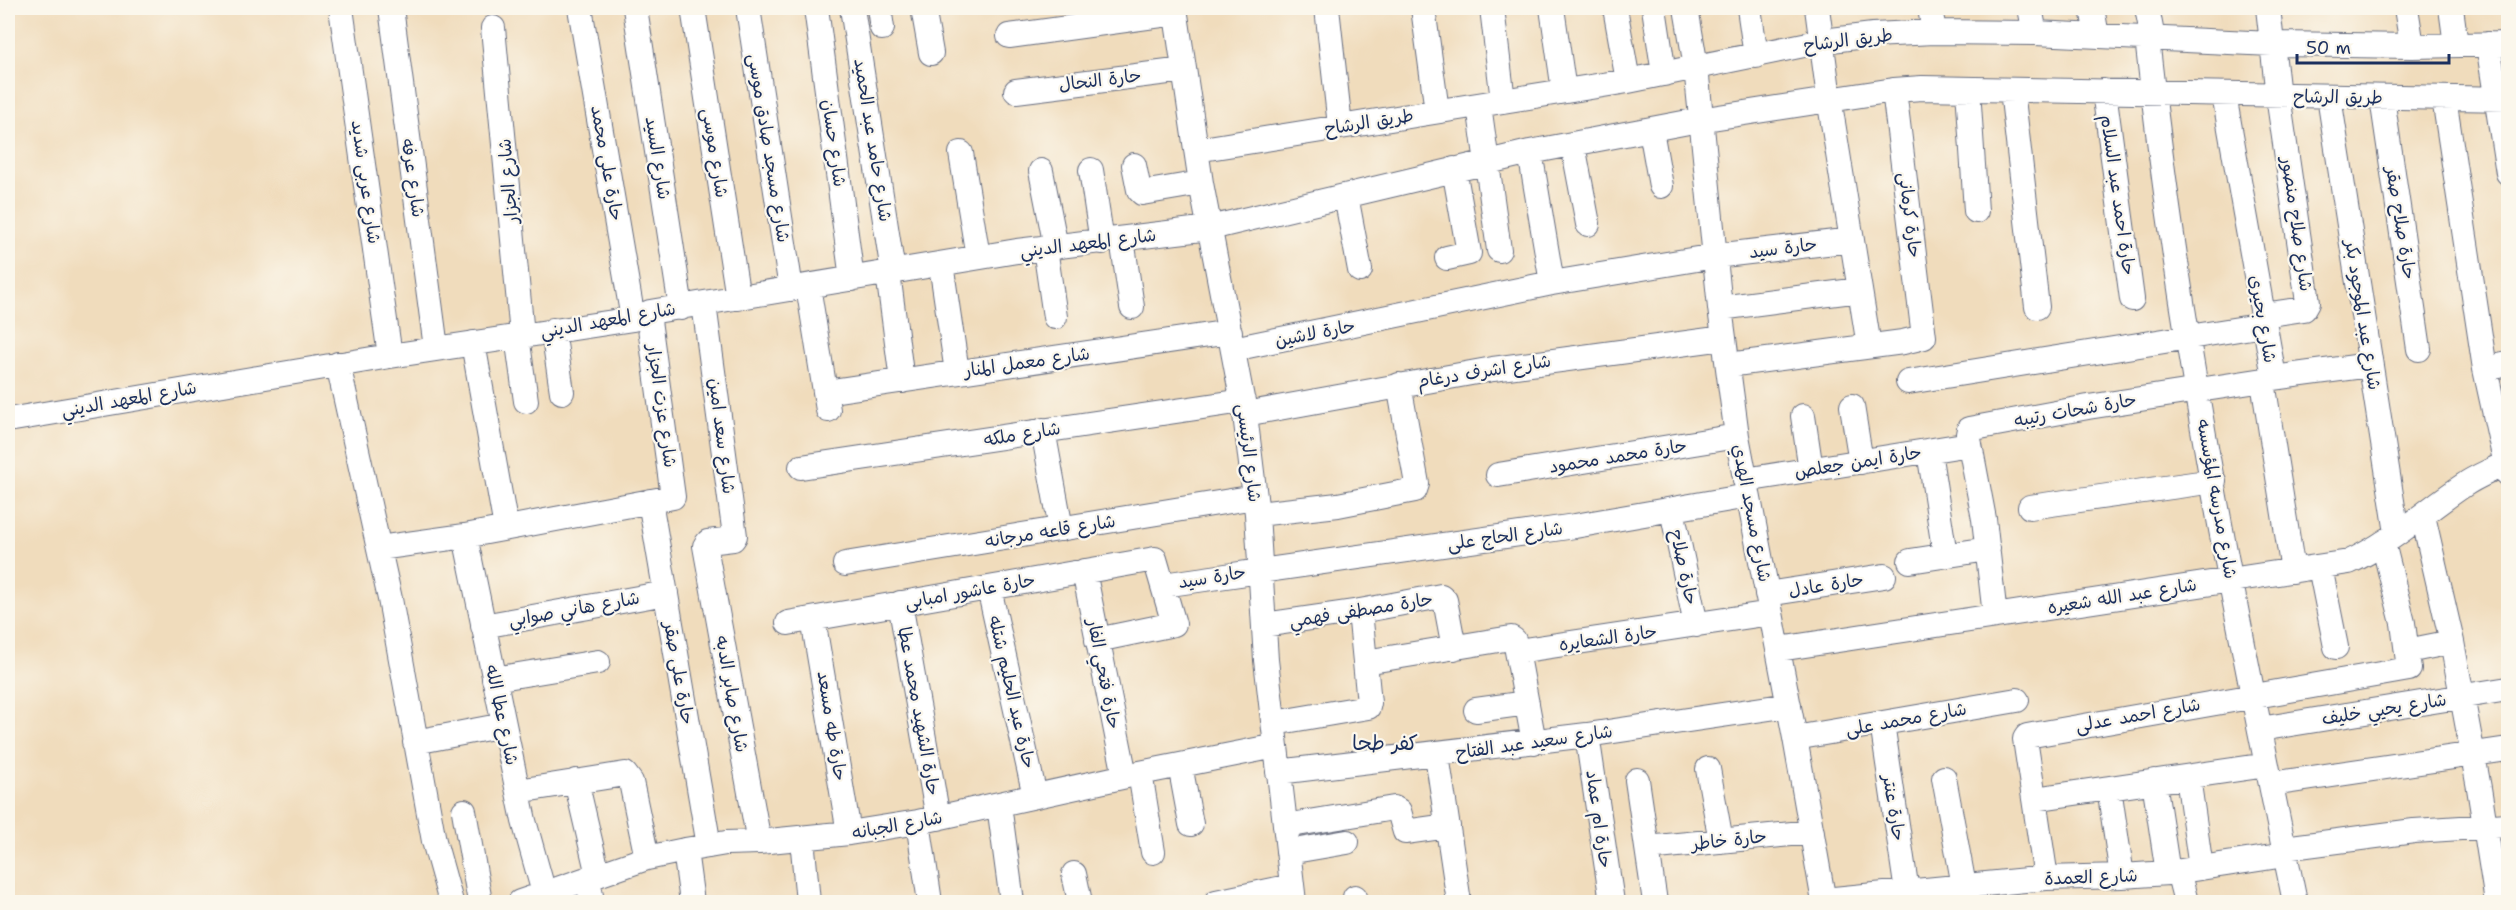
<svg xmlns="http://www.w3.org/2000/svg" width="2516" height="910" viewBox="0 0 2516 910" font-family="'Shantell Sans','Playpen Sans Arabic',sans-serif">
	<style>
		.lines { fill: none; stroke-linecap: round; stroke-linejoin: round }
		.minor-casing { stroke: #666c7f; stroke-width: 26 }
		.minor { stroke: #fff; stroke-width: 24 }
		.labels { text-anchor: middle; dominant-baseline: central; stroke-width: 4.5; stroke-linejoin: round; paint-order: stroke }
		.street-label { font-size: 18px; fill: #1b2f5e; stroke: #fbf7ec }
		.quarter-label { font-size: 21px; fill: #1b2f5e; stroke: #fbf7ec }
	</style>
	<rect width="100%" height="100%" fill="#fbf7ec"/>
	<filter id="ink" filterUnits="userSpaceOnUse"><feTurbulence type="fractalNoise" baseFrequency=".0167" numOctaves="2"/><feDisplacementMap in="SourceGraphic" scale="12" xChannelSelector="R" yChannelSelector="G"/><feConvolveMatrix kernelMatrix="1 2 1 2 8 2 1 2 1" color-interpolation-filters="sRGB"/></filter>
	<filter id="wash" filterUnits="userSpaceOnUse"><feTurbulence type="fractalNoise" baseFrequency=".008" numOctaves="4" result="noise"/><feDisplacementMap in="SourceGraphic" scale="24" xChannelSelector="R" yChannelSelector="G"/><feGaussianBlur stdDeviation="1.35" result="paint"/><feColorMatrix in="noise" values="0 0 0 0 0 0 0 0 0 0 0 0 0 0 0 0 0 1.4 0 .05"/><feComposite in="paint" operator="in"/></filter>
	<g filter="url(#wash)">
		<rect width="100%" height="100%" fill="#f0dcbc"/>
	</g>
	<g filter="url(#ink)">
		<g class="lines">
			<g class="minor-casing">
				<path id="minor" d="M 341,8 L 390,356
					M 391,8 L 436,348
					M 580,8 L 633,319
					M 635,8 L 681,308
					M 693,8 L 738,298
					M 748,8 L 791,289
					M 816,8 L 852,279
					M 852,8 L 893,272
					M 879,8 L 882,28
					M 923,8 L 931,53
					M 1175,8 L 1201,183 L 1245,414 L 1257,514 L 1266,660 L 1294,902
					M 1327,8 L 1340,126
					M 1423,8 L 1437,111
					M 1492,8 L 1503,101
					M 1552,8 L 1564,91
					M 1615,8 L 1628,81
					M 1654,8 L 1664,74
					M 1686,8 L 1696,67 L 1720,308 L 1737,436 L 1795,738 L 1824,902
					M 1749,8 L 1756,56
					M 1817,8 L 1829,98 L 1869,346
					M 1930,8 L 1934,32
					M 2030,8 L 2035,33
					M 2092,8 L 2097,36
					M 2147,8 L 2153,39
					M 2406,8 L 2412,46
					M 2451,8 L 2456,45
					M 493,28 L 522,335
					M 1009,36 L 1176,13
					M 2147,38 C 2178,329 2236,617 2295,902
					M 2488,44 L 2508,173
					M 1968,89 L 1976,211
					M 2012,90 L 2037,307
					M 1016,91 L 1184,70
					M 2104,91 L 2132,299
					M 2224,95 L 2274,377 L 2263,382 L 2293,571
					M 2329,97 L 2397,533
					M 2382,98 L 2419,349
					M 2444,98 L 2485,369 L 2508,474
					M 1479,105 L 1499,250
					M 1651,130 L 1661,186
					M 1573,145 L 1588,224
					M 1196,150 L 1628,81 L 1823,41 L 1873,35 L 1934,32 L 2035,33 L 2272,44 L 2412,46 L 2508,44
					M 1530,152 L 1552,283
					M 961,153 L 978,257
					M 1134,165 L 1139,190 L 1142,193 L 1201,183
					M 1091,170 L 1102,242
					M 1041,171 L 1056,247
					M 1346,196 L 1360,270
					M 1122,239 L 1132,307
					M 1045,248 L 1055,317
					M 1447,258 L 1469,253 L 1454,169
					M 941,264 L 957,372
					M 888,273 L 902,381
					M 808,286 L 828,410
					M 704,304 L 735,536 L 733,539 L 708,542 L 705,546 L 759,842
					M 1720,308 L 1860,290
					M 2263,315 L 2304,309 L 2308,302 L 2278,96 L 2268,8
					M 553,330 L 562,392
					M 517,336 L 526,401
					M 473,343 L 506,528
					M 1233,349 L 1552,283 L 1715,256 L 1852,240
					M 338,364 L 390,599 L 434,841 L 451,902
					M 1728,365 L 1903,342 L 1924,337 L 1894,90
					M 2485,369 L 2508,364
					M 2273,378 L 2370,365
					M 1908,382 L 2264,325
					M 825,392 L 1230,332
					M 1852,406 L 1861,462
					M 1245,414 L 1493,369 L 1724,338
					M 1803,416 L 1811,470
					M 8,420 L 390,356 L 633,319 L 650,312 L 1017,251 L 1210,228 L 1530,152 L 1699,120 L 1894,90 L 1922,88 L 2508,99
					M 1043,430 L 1061,529
					M 1929,451 L 1945,555
					M 801,467 L 1243,401
					M 1498,475 L 1737,436
					M 1745,480 L 1970,444
					M 650,501 L 709,846
					M 2030,507 L 2214,481
					M 1672,510 L 1696,625
					M 1257,514 L 1338,505 L 1415,490 L 1417,484 L 1399,385
					M 2423,516 L 2452,642 L 2479,788 L 2497,902
					M 465,536 L 524,821 L 544,893
					M 379,548 L 465,536 L 673,497 L 648,313
					M 1910,561 L 1988,549
					M 845,564 L 1255,497
					M 2320,567 L 2336,647
					M 1084,571 L 1125,776
					M 1163,585 L 1575,526 L 1748,496
					M 989,588 L 1035,796
					M 1767,594 L 1884,576
					M 900,603 L 938,818
					M 1995,616 L 1984,519 L 1968,434 L 1969,429 L 2088,407 L 2264,380
					M 813,619 L 849,833
					M 788,623 L 1155,559 L 1174,624 L 1097,640
					M 1264,625 L 1360,611 L 1441,596 L 1445,600 L 1454,648
					M 483,626 L 666,593
					M 1779,649 L 2349,562 C 2391,543 2425,511 2464,485 C 2478,475 2495,470 2508,461
					M 1517,651 L 1534,742
					M 2407,651 L 2452,642
					M 1365,662 L 1511,638 L 1514,640 L 1518,651 L 1771,613
					M 494,679 L 598,662
					M 1476,710 L 1527,703
					M 1274,723 L 1368,707 L 1369,703 L 1360,611
					M 1882,723 L 1907,892
					M 2260,729 L 2508,689
					M 1587,735 L 1612,902
					M 1795,738 L 2017,700
					M 415,742 L 504,725
					M 1437,755 L 1459,902
					M 1180,765 L 1191,824
					M 1708,769 L 1721,841
					M 1278,772 L 1587,735 L 1789,705
					M 1140,773 L 1153,852
					M 2188,777 L 2201,868
					M 1944,778 L 1964,886
					M 1637,780 L 1655,902
					M 576,781 L 598,875
					M 2154,781 L 2168,873
					M 2271,784 L 2508,749
					M 2109,788 L 2122,876
					M 518,791 L 625,774 L 631,782 L 647,858
					M 2034,799 L 2267,765
					M 999,805 L 1012,902
					M 464,811 L 480,902
					M 918,822 L 930,902
					M 1285,826 L 1394,808 L 1399,811 L 1405,832 L 1448,826
					M 802,838 L 808,902
					M 1647,848 L 1812,832
					M 2284,848 L 2414,831 L 2508,825
					M 685,850 L 692,902
					M 1288,852 L 1347,842
					M 2178,871 L 2186,902
					M 1074,874 L 1080,902
					M 588,878 L 592,902
					M 2046,878 L 2025,739 L 2027,736 L 2409,669 L 2403,623 L 2383,543
					M 1355,897 L 1356,902
					M 1824,900 L 2046,878 L 2122,876 L 2168,873 L 2285,855
					M 520,902 L 647,858 L 685,850 L 726,843 L 759,842 L 849,833 L 918,822 L 1140,773 L 1276,746
					M 1216,902 L 1292,886"/>
			</g>
			<use href="#minor" class="minor"/>
		</g>
	</g>
	<g class="labels">
		<g class="street-label">
			<text transform="translate(1848 40) rotate(-7)">طريق الرشاح</text>
			<text transform="translate(1100 80) rotate(-7)">حارة النحال</text>
			<text transform="translate(2338 97) rotate(1)">طريق الرشاح</text>
			<text transform="translate(1369 122) rotate(-9)">طريق الرشاح</text>
			<text transform="translate(873 140) rotate(81)">شارع حامد عبد الحميد</text>
			<text transform="translate(834 143) rotate(82)">شارع حسان</text>
			<text transform="translate(769 148) rotate(81)">شارع مسجد صادق موسى</text>
			<text transform="translate(715 153) rotate(81)">شارع موسى</text>
			<text transform="translate(658 158) rotate(81)">شارع السيد</text>
			<text transform="translate(607 163) rotate(80)">حارة على محمد</text>
			<text transform="translate(413 178) rotate(82)">شارع عرفه</text>
			<text transform="translate(508 181) rotate(-95)">شارع الجزار</text>
			<text transform="translate(366 182) rotate(82)">شارع عربى شديد</text>
			<text transform="translate(2118 195) rotate(82)">حارة احمد عبد السلام</text>
			<text transform="translate(1910 215) rotate(83)">حارة كرمانى</text>
			<text transform="translate(2401 223) rotate(81)">حارة صلاح صقر</text>
			<text transform="translate(2297 224) rotate(82)">شارع صلاح منصور</text>
			<text transform="translate(1088 243) rotate(-7)">شارع المعهد الديني</text>
			<text transform="translate(1783 248) rotate(-7)">حارة سيد</text>
			<text transform="translate(2363 315) rotate(81)">شارع عبد الموجود بكر</text>
			<text transform="translate(2263 319) rotate(80)">شارع بحيرى</text>
			<text transform="translate(608 320) rotate(-10)">شارع المعهد الديني</text>
			<text transform="translate(1315 333) rotate(-11)">حارة لاشين</text>
			<text transform="translate(1027 362) rotate(-8)">شارع معمل المنار</text>
			<text transform="translate(1484 371) rotate(-9)">شارع اشرف درغام</text>
			<text transform="translate(129 399) rotate(-10)">شارع المعهد الديني</text>
			<text transform="translate(662 406) rotate(82)">شارع عزت الجزار</text>
			<text transform="translate(2075 410) rotate(-10)">حارة شحات رتيبه</text>
			<text transform="translate(1022 434) rotate(-9)">شارع ملكه</text>
			<text transform="translate(722 436) rotate(83)">شارع سعد امين</text>
			<text transform="translate(1249 453) rotate(83)">شارع الرئيسى</text>
			<text transform="translate(1618 456) rotate(-9)">حارة محمد محمود</text>
			<text transform="translate(1858 462) rotate(-9)">حارة ايمن جعلص</text>
			<text transform="translate(2217 499) rotate(80)">شارع مدرسه المؤسسه</text>
			<text transform="translate(1752 513) rotate(79)">شارع مسجد الهدي</text>
			<text transform="translate(1050 531) rotate(-9)">شارع قاعه مرجانه</text>
			<text transform="translate(1505 536) rotate(-8)">شارع الحاج على</text>
			<text transform="translate(1684 567) rotate(78)">حارة صلاح</text>
			<text transform="translate(1212 577) rotate(-9)">حارة سيد</text>
			<text transform="translate(1826 585) rotate(-9)">حارة عادل</text>
			<text transform="translate(970 591) rotate(-10)">حارة عاشور امبابى</text>
			<text transform="translate(2122 596) rotate(-9)">شارع عبد الله شعيره</text>
			<text transform="translate(574 609) rotate(-10)">شارع هاني صوابي</text>
			<text transform="translate(1361 610) rotate(-9)">حارة مصطفى فهمي</text>
			<text transform="translate(1608 638) rotate(-8)">حارة الشعايره</text>
			<text transform="translate(679 673) rotate(80)">حارة على صقر</text>
			<text transform="translate(1104 674) rotate(79)">حارة فتحي الفار</text>
			<text transform="translate(1012 692) rotate(77)">حارة عبد الحليم شتله</text>
			<text transform="translate(732 694) rotate(80)">شارع صابر الدبه</text>
			<text transform="translate(2384 709) rotate(-9)">شارع يحيي خليف</text>
			<text transform="translate(919 711) rotate(80)">حارة الشهيد محمد عطا</text>
			<text transform="translate(502 715) rotate(78)">شارع عطا الله</text>
			<text transform="translate(2138 715) rotate(-10)">شارع احمد عدلى</text>
			<text transform="translate(1906 719) rotate(-10)">شارع محمد على</text>
			<text transform="translate(832 726) rotate(81)">حارة طه مسعد</text>
			<text transform="translate(1534 742) rotate(-8)">شارع سعيد عبد الفتاح</text>
			<text transform="translate(1894 808) rotate(81)">حارة عنتر</text>
			<text transform="translate(1599 819) rotate(82)">حارة ام عماد</text>
			<text transform="translate(897 825) rotate(-10)">شارع الجبانه</text>
			<text transform="translate(1729 840) rotate(-6)">حارة خاطر</text>
			<text transform="translate(2091 877) rotate(-2)">شارع العمدة</text>
		</g>
		<g class="quarter-label">
			<text x="1385" y="743">كفر طحا</text>
		</g>
	</g>
	<rect width="2516" height="910" fill="none" stroke="#fbf7ec" stroke-width="30"/>
	<path d="M2297 54v9h152v-9" fill="none" stroke="#1b2f5e" stroke-width="3"/>
	<text x="2306" y="54" font-size="18" fill="#1b2f5e" stroke="#fbf7ec" stroke-width="4.5" paint-order="stroke">50 m</text>
</svg>
